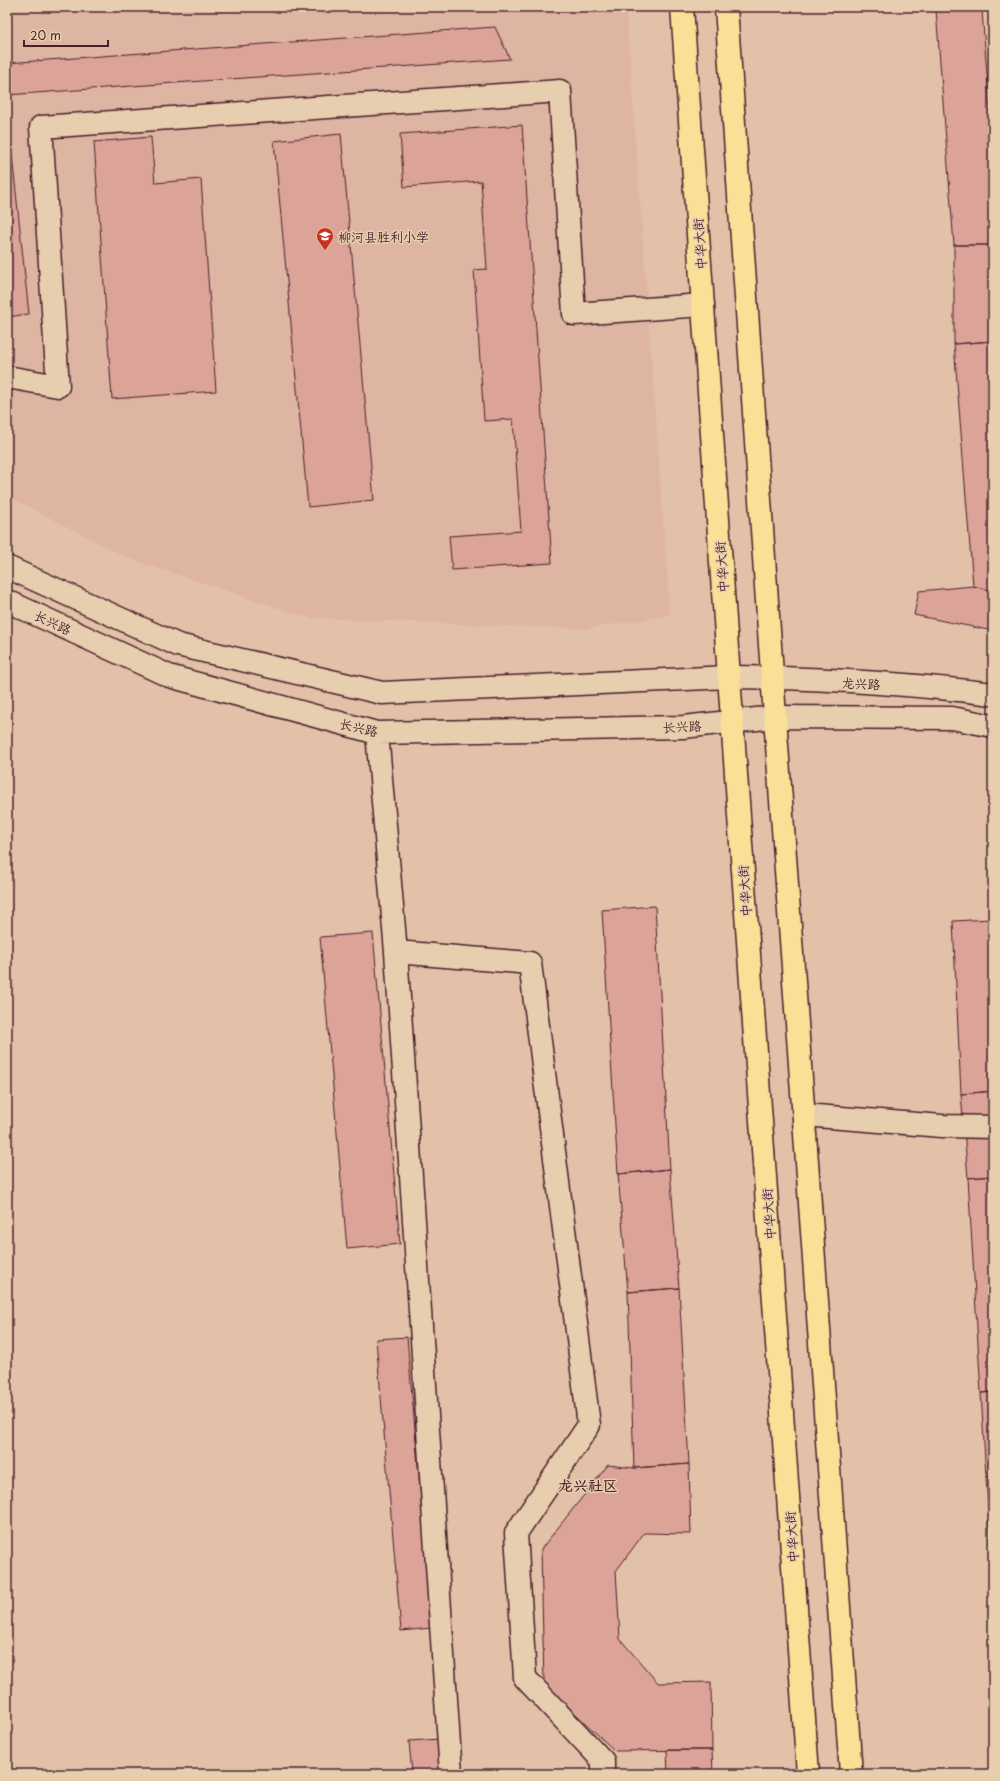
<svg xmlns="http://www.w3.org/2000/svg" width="1000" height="1781" viewBox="0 0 1000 1781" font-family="'Playpen Sans','LXGW WenKai TC',sans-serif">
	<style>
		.built { fill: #deb5a2 }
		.building { fill: #dca399; stroke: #4a1f2b }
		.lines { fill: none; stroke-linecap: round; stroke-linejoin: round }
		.minor-casing { stroke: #4a1f2b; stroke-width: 25 }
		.major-casing { stroke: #4a1f2b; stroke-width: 25 }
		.minor { stroke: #e6ceae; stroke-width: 22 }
		.major { stroke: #fadf96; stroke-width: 22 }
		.labels { text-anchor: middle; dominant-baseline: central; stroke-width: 3; stroke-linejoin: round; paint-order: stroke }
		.poi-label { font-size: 13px; fill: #4a1f2b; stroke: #e6ceae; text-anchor: start }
		.street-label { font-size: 13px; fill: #4a1f2b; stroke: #e6ceae }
		.quarter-label { font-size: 15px; font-weight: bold; fill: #4a1f2b; stroke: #e6ceae }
	</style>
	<rect width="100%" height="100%" fill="#e3c1a8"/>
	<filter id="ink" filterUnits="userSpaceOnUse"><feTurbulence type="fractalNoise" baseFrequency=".025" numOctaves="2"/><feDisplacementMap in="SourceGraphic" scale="8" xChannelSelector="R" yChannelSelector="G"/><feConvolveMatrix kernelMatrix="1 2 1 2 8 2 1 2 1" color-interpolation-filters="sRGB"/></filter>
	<g filter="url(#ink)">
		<path class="built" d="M 7,7 L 626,7 L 670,615 L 587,629 L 309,618 L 130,559 L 7,496 Z"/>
		<path class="building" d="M 936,7 L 982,7 L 982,11 L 936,10 Z
			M 936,10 L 982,11 L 993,148 L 993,245 L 954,245 Z
			M 495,27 L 510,59 L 7,95 L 7,63 Z
			M 522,125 L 552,563 L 452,570 L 449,536 L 521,531 L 513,419 L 484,421 L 474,270 L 487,269 L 481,181 L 404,187 L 400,134 Z
			M 341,134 L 374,500 L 308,507 L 274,141 Z
			M 7,136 L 10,136 L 29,314 L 7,317 Z
			M 151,137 L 155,183 L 201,179 L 216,391 L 112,399 L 94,142 Z
			M 954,245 L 993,245 L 993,341 L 954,344 Z
			M 993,341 L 993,591 L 973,586 L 954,344 Z
			M 973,586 L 993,591 L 993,631 L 914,615 L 919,591 Z
			M 655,906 L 670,1169 L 618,1174 L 602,910 Z
			M 991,919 L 993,957 L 993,1091 L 961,1094 L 953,921 Z
			M 373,933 L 400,1244 L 347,1249 L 320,937 Z
			M 993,1091 L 993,1176 L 968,1178 L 961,1094 Z
			M 670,1169 L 679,1288 L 628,1292 L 618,1174 Z
			M 993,1176 L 993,1392 L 981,1393 L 968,1178 Z
			M 679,1288 L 689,1464 L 634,1468 L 628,1292 Z
			M 407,1337 L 432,1628 L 401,1631 L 376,1339 Z
			M 993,1392 L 993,1476 L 986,1477 L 981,1393 Z
			M 689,1464 L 691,1534 L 644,1533 L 616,1571 L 620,1639 L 658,1683 L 711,1682 L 712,1750 L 615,1751 L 544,1684 L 541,1549 L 608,1465 L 634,1468 Z
			M 993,1476 L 993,1583 L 986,1477 Z
			M 440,1739 L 443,1774 L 412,1774 L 409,1741 Z
			M 667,1750 L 712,1750 L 713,1774 L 668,1774 Z"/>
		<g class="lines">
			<g class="minor-casing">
				<path id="minor" d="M 7,377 L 58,386 L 41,127 L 560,91 L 574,314 L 703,305
					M 7,567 L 178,645 L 382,693 L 729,677 C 817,678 906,683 993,694
					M 7,601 L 169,676 L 377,733 L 683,727 L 775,717 L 952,718 L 993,726
					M 377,733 L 396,952 L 451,1774
					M 396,952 L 530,963 L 589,1425 L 516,1533 L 525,1678 L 603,1761 L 603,1774
					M 804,1115 L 942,1126 L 993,1127"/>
			</g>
			<g class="major-casing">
				<path id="major" d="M 682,7 L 729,677 L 808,1774
					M 726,7 L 775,717 L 851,1774"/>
			</g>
			<use href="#minor" class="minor"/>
			<use href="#major" class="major"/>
		</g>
	</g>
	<defs>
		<g id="school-pin" transform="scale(0.9)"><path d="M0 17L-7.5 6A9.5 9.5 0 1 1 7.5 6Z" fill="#c8321e" stroke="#e6ceae"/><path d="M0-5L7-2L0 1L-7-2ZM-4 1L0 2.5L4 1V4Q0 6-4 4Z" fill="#fff"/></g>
	</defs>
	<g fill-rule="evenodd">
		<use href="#school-pin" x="325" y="236"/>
	</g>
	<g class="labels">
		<g class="poi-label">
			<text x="338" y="236">柳河县胜利小学</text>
		</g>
		<g class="street-label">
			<text transform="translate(699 244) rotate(-94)">中华大街</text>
			<text transform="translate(721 567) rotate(-94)">中华大街</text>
			<text transform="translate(53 622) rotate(25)">长兴路</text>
			<text transform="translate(861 683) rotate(3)">龙兴路</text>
			<text transform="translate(682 726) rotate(-3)">长兴路</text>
			<text transform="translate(359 727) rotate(13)">长兴路</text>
			<text transform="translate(744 891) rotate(-94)">中华大街</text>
			<text transform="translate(768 1214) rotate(-94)">中华大街</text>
			<text transform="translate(791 1537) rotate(-94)">中华大街</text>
		</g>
		<g class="quarter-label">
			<text x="588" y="1484">龙兴社区</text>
		</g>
	</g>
	<rect width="1000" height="1781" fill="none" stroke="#e6ceae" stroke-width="24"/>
	<rect x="12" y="12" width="976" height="1757" fill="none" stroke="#4a1f2b" stroke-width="1.5" filter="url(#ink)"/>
	<path d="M24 40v6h84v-6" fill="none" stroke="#4a1f2b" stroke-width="2"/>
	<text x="30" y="40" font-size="12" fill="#4a1f2b" stroke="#e6ceae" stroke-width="3" paint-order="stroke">20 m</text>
</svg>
